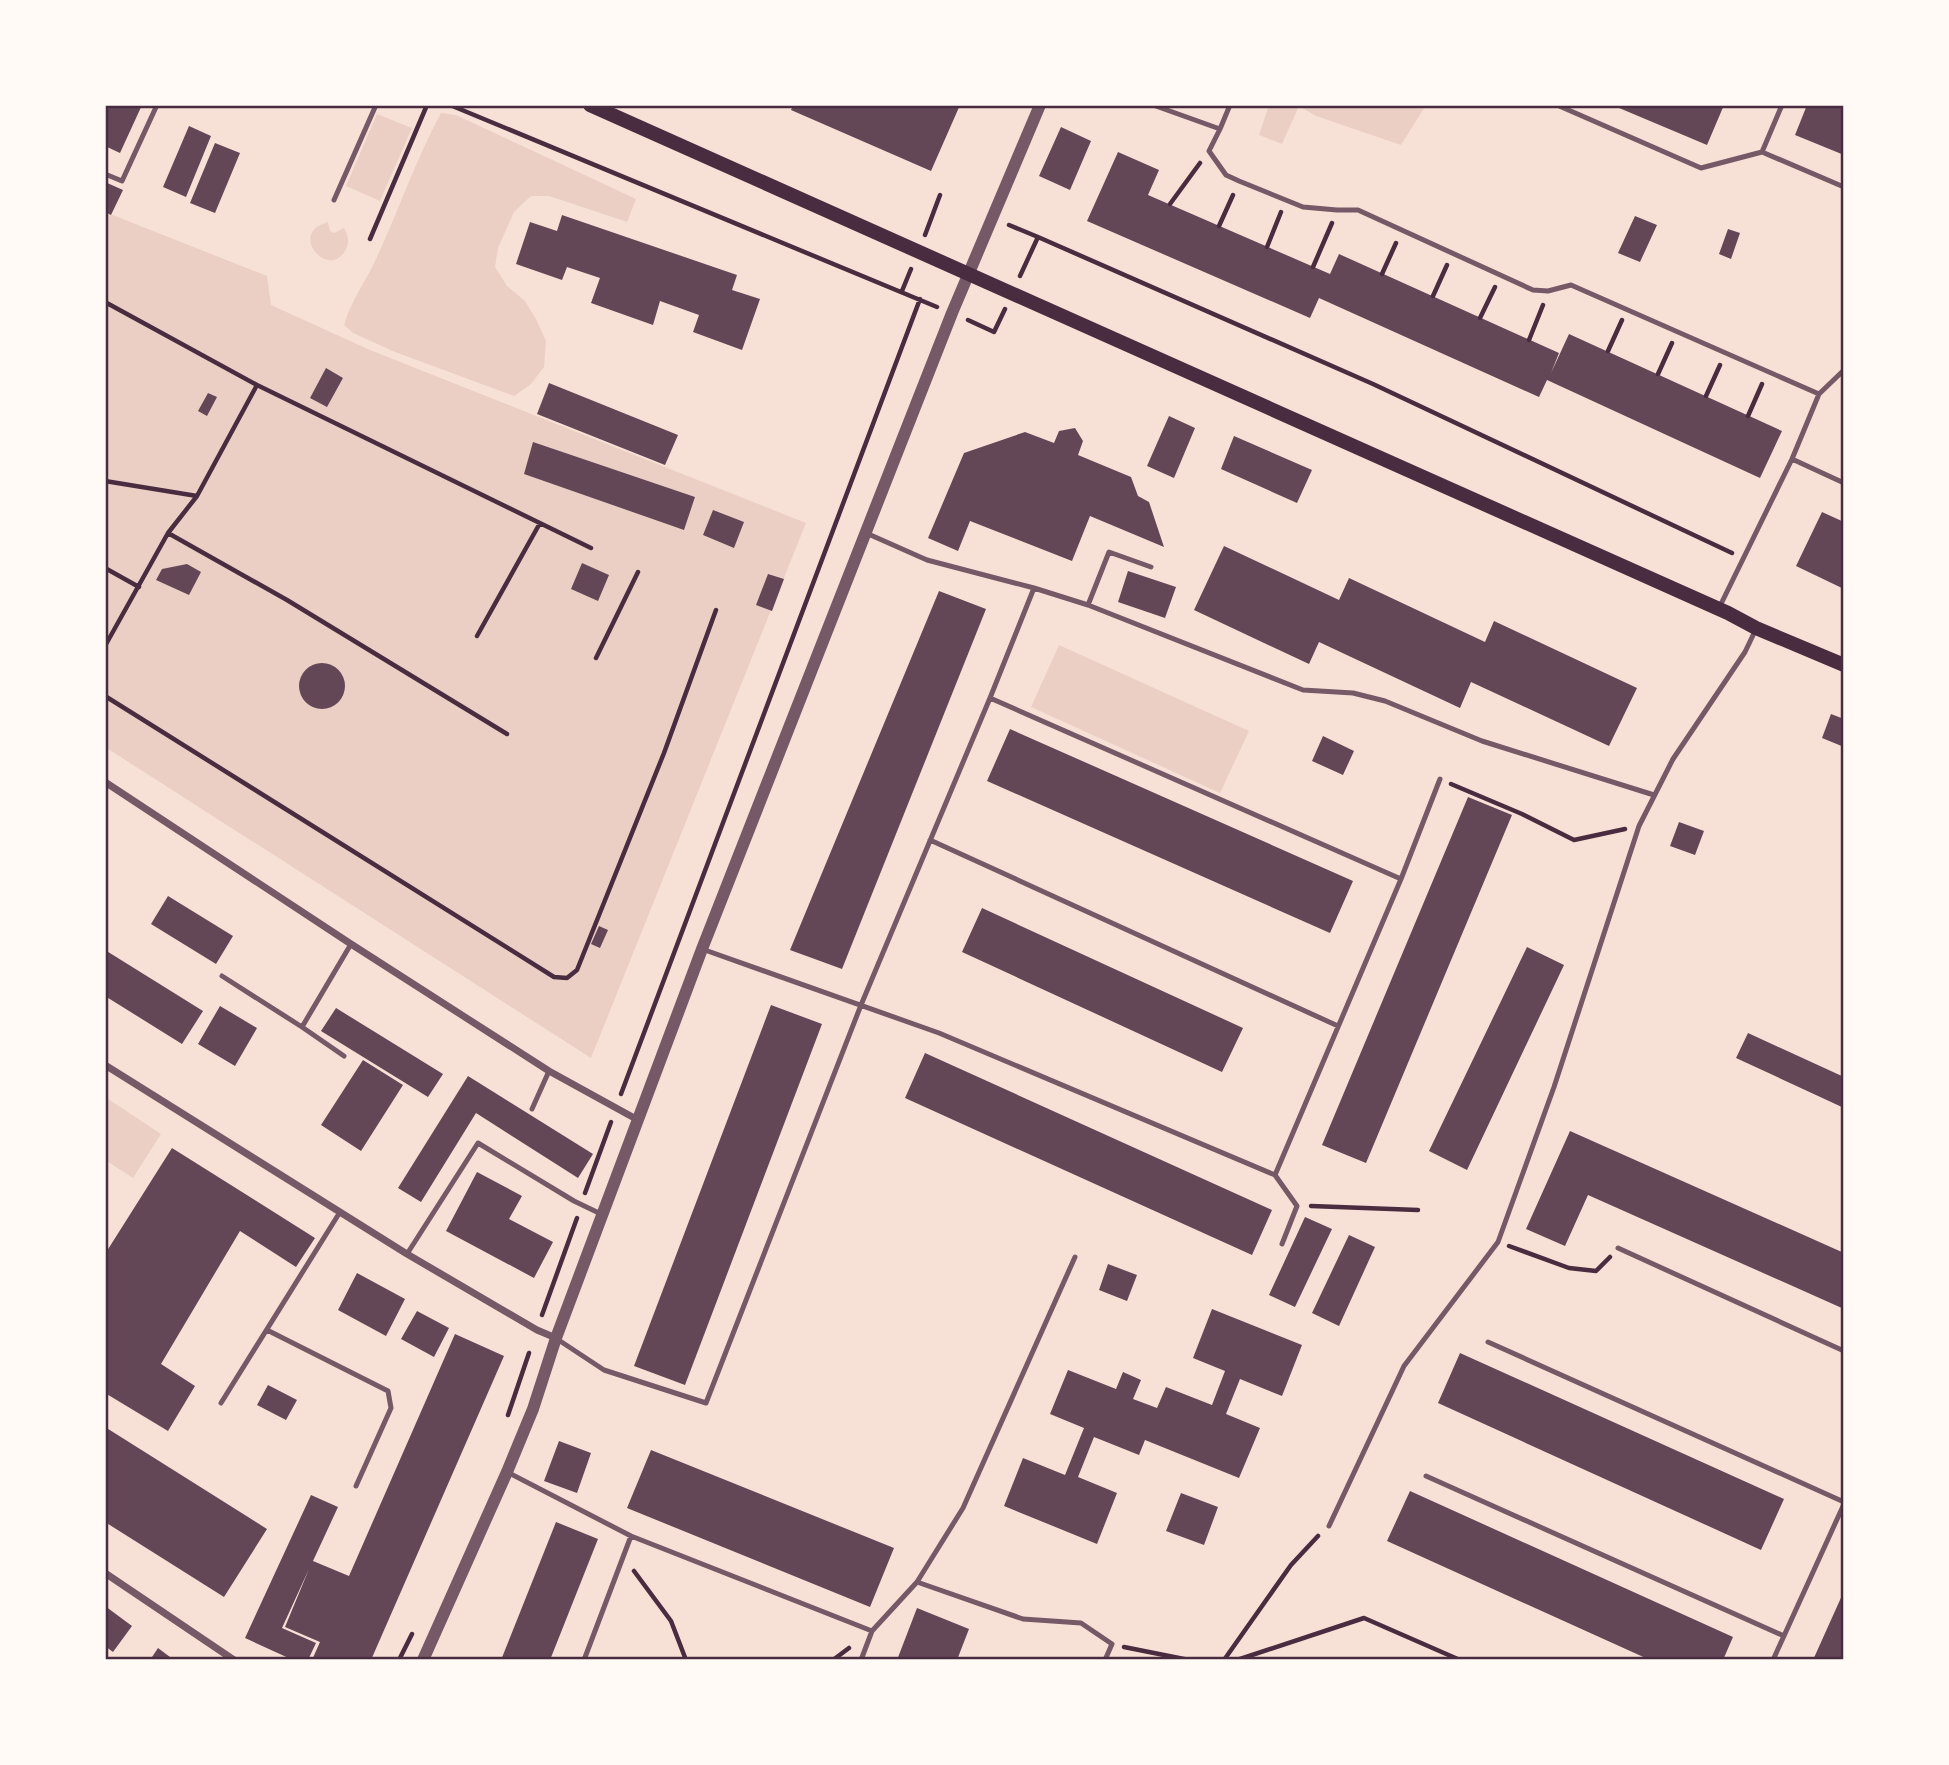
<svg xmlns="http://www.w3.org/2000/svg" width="1949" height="1765" viewBox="0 0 1949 1765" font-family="'Sofia Sans Condensed',sans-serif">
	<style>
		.green { fill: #ebcfc5 }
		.building { fill: #644757 }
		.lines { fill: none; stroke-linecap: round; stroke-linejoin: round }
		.path { stroke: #4a2c40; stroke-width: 4.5 }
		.service { stroke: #755966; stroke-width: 5 }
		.minor { stroke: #755966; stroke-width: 7 }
		.tertiary { stroke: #755966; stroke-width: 12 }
		.secondary { stroke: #4a2c40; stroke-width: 14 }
		.neatline { fill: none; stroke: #4a2c40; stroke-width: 2.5 }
	</style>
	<rect width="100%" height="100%" fill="#f7e1d7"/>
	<path class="green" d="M 1269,105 L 1426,105 L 1401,145 L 1316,116 L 1299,106 L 1282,144 L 1259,135 Z
		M 441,113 L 456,115 L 636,199 L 627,222 L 549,196 L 531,196 L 514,212 L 498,248 L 495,267 L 507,286 L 525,301 L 536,319 L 546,341 L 544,367 L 531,384 L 514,396 L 395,352 L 353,333 L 344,325 C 351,300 367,280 377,257 C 399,209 416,159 441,113 Z
		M 377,114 L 412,128 L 380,201 L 346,186 Z
		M 105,212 L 267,276 L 271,305 L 370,350 L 806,523 L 591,1058 L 105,747 Z
		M 328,222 L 330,231 L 334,233 L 344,228 C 348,235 350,241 346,249 C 330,282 286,233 328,222 Z
		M 1059,645 L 1249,731 L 1220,793 L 1031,707 Z
		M 105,1097 L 161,1134 L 133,1178 L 105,1160 Z"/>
	<path class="building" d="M 105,105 L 142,105 L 120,153 L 105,146 Z
		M 793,105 L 960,105 L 931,171 L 791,110 Z
		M 1612,105 L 1724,105 L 1707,145 Z
		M 1807,105 L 1844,105 L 1844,155 L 1795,135 Z
		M 189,126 L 211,136 L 186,197 L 163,187 Z
		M 1061,127 L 1091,141 L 1070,190 L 1039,176 Z
		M 215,143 L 240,153 L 215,213 L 190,203 Z
		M 1118,152 L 1159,170 L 1148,195 L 1330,274 L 1339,254 L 1559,353 L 1551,373 L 1569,334 L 1782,431 L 1760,478 L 1547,380 L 1539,397 L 1319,298 L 1310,318 L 1087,221 Z
		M 105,182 L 123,190 L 111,215 L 105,212 Z
		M 562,215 L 737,275 L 732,290 L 760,299 L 742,350 L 693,332 L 699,315 L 660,301 L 653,325 L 591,303 L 600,278 L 567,267 L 562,280 L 516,264 L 530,222 L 557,231 Z
		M 1635,216 L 1657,225 L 1640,262 L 1618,253 Z
		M 1728,229 L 1740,233 L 1731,259 L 1719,254 Z
		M 326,368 L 343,378 L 327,407 L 310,398 Z
		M 549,383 L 678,435 L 665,465 L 537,414 Z
		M 208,393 L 217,397 L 207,416 L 198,411 Z
		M 1169,416 L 1195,428 L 1174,478 L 1147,466 Z
		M 1075,428 L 1083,441 L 1078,455 L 1131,477 L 1138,496 L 1149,502 L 1164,547 L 1090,516 L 1072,561 L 970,521 L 958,551 L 928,538 L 964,453 L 1025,432 L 1054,443 L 1059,431 Z
		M 1234,436 L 1312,470 L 1297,503 L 1221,469 Z
		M 533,442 L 695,497 L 684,530 L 524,474 Z
		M 713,510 L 744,522 L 734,548 L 703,535 Z
		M 1822,512 L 1844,522 L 1844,589 L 1796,566 Z
		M 1224,546 L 1339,600 L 1349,578 L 1485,642 L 1494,621 L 1637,688 L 1609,746 L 1471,682 L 1460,708 L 1319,642 L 1309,664 L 1194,610 Z
		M 582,563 L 609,575 L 598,601 L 571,589 Z
		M 187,564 L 201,572 L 189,595 L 156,580 L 162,569 Z
		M 1128,571 L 1176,587 L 1165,618 L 1118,602 Z
		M 768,574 L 784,579 L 772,611 L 756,605 Z
		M 939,591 L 986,609 L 842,969 L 790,950 Z
		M299 686a23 23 0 1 1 46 0a23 23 0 1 1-46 0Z
		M 1831,714 L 1844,719 L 1844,747 L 1822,738 Z
		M 1010,729 L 1353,881 L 1330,933 L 987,781 Z
		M 1323,736 L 1354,751 L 1343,775 L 1312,761 Z
		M 1468,797 L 1512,815 L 1366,1163 L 1322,1145 Z
		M 1679,822 L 1704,831 L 1695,855 L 1670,846 Z
		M 168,896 L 233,936 L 216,964 L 151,924 Z
		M 982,908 L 1243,1028 L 1222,1072 L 962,952 Z
		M 599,926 L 608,930 L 600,948 L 591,944 Z
		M 1527,947 L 1564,965 L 1467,1170 L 1429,1151 Z
		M 105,950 L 203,1011 L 182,1044 L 105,996 Z
		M 771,1005 L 822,1024 L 685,1385 L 634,1366 Z
		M 220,1006 L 257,1028 L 235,1066 L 198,1044 Z
		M 336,1008 L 443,1074 L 428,1097 L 321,1031 Z
		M 1748,1033 L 1844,1077 L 1844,1108 L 1736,1058 Z
		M 925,1053 L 1272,1210 L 1252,1255 L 905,1098 Z
		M 363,1060 L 403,1085 L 361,1151 L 321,1125 Z
		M 468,1076 L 593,1154 L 578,1178 L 476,1113 L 421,1202 L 398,1188 Z
		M 1570,1131 L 1844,1253 L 1844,1309 L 1588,1195 L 1565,1246 L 1526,1229 Z
		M 172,1148 L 315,1238 L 296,1267 L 240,1231 L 161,1364 L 195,1386 L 168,1431 L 105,1393 L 105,1254 Z
		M 477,1172 L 522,1196 L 509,1219 L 553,1242 L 534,1278 L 446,1231 Z
		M 1305,1217 L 1332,1229 L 1295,1307 L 1269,1295 Z
		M 1349,1235 L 1375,1247 L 1339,1326 L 1312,1313 Z
		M 1108,1264 L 1137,1275 L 1127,1301 L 1099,1290 Z
		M 357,1273 L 405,1299 L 386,1336 L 338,1310 Z
		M 1212,1309 L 1302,1345 L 1282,1396 L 1240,1379 L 1226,1414 L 1260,1428 L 1239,1478 L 1145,1440 L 1139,1455 L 1094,1437 L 1078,1477 L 1117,1493 L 1097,1544 L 1004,1506 L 1023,1458 L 1065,1475 L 1084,1428 L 1050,1414 L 1068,1370 L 1116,1389 L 1123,1372 L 1141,1380 L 1133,1399 L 1157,1408 L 1166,1387 L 1212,1405 L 1225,1371 L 1193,1358 Z
		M 417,1311 L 449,1328 L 434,1357 L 401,1339 Z
		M 455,1334 L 504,1356 L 371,1660 L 312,1660 L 320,1642 L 285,1627 L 309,1569 L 282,1628 L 316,1643 L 308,1660 L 293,1660 L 245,1638 L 311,1495 L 338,1507 L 313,1561 L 349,1576 Z
		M 1460,1353 L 1784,1499 L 1761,1550 L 1438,1403 Z
		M 268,1385 L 297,1400 L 286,1420 L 257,1405 Z
		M 105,1427 L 267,1529 L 224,1597 L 105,1522 Z
		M 559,1441 L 591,1453 L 577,1493 L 544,1481 Z
		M 651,1450 L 894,1548 L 870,1607 L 627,1508 Z
		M 1410,1491 L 1733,1637 L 1723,1660 L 1650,1660 L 1387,1541 Z
		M 1181,1493 L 1218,1507 L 1204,1545 L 1166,1531 Z
		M 556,1522 L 598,1539 L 550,1660 L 501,1660 Z
		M 1844,1591 L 1844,1660 L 1813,1660 Z
		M 105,1606 L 132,1626 L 113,1652 L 105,1646 Z
		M 917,1608 L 969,1629 L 957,1660 L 897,1660 Z
		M 158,1648 L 174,1660 L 150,1660 Z"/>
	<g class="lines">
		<path class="path" d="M 450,105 L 937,307
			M 1170,204 L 1200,163
			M 1009,225 L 1038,237 L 1020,276
			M 1219,226 L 1233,195
			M 925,235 L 940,195
			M 1038,237 L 1373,384 L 1732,553
			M 370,239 L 427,105
			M 1267,247 L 1281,212
			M 1313,267 L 1332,223
			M 1382,274 L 1396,243
			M 902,291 L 911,269
			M 1433,296 L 1447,265
			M 105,302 L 257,385 L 591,548
			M 1480,318 L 1495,287
			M 968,320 L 994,332 L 1005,309
			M 1529,340 L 1543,305
			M 1608,351 L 1622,320
			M 1658,374 L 1672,343
			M 1706,396 L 1720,365
			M 1748,416 L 1762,384
			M 105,481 L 197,496
			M 168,533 L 287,600 L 507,734
			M 105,568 L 139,587
			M 477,636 L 540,523
			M 105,646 L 168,533 L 197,496 L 257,385
			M 596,658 L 638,572
			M 105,696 L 554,977 L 567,978 L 577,970 L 664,753 L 716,610
			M 1451,784 L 1522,814 L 1574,840 L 1625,829
			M 621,1094 L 920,299
			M 585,1193 L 611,1122
			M 1311,1206 L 1418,1210
			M 1509,1246 L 1569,1268 L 1596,1271 L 1610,1257
			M 542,1315 L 577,1218
			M 508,1415 L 529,1353
			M 634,1571 L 671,1621 L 686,1660
			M 1124,1647 L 1189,1660
			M 399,1660 L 412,1634
			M 833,1660 L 849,1648
			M 1224,1660 L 1291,1565 L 1318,1536
			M 1237,1660 L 1364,1618 L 1460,1660"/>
		<path class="service" d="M 1153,105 L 1220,129 L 1209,151 L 1226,175 L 1239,181 L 1303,207 L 1337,210 L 1358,210 L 1533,290 L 1548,291 L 1571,285 L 1819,394 L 1792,459 L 1720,606
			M 1557,105 L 1701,168 L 1762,152 L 1844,187
			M 1220,129 L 1230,105
			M 1762,152 L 1782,105
			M 105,174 L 122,181 L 157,105
			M 334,200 L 376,105
			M 1819,394 L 1844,370
			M 1792,459 L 1844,483
			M 1034,588 L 1088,605 L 1109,552 L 1151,567
			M 1088,605 L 1303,690 L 1353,693 L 1385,701 L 1482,741 L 1654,795
			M 930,840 L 1338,1026
			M 1401,879 L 1440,779
			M 702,949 L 939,1033 L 1275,1175 L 1401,879 L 990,698
			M 222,976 L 302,1027
			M 344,1056 L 302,1027 L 351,944
			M 532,1109 L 549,1071
			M 1275,1175 L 1297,1206 L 1282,1244
			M 1618,1248 L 1844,1351
			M 407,1254 L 478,1143 L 574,1201 L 601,1214
			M 267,1330 L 388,1391 L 391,1408 L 356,1486
			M 557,1339 L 604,1370 L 706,1403 L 861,1005 L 990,698 L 1034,588 L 927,560 L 866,533
			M 1488,1342 L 1844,1502
			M 221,1403 L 340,1212
			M 507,1472 L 631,1536 L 872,1631 L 861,1660
			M 1426,1476 L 1784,1636
			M 1329,1526 L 1404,1366 L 1498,1242 L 1554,1087 L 1639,826 L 1673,759 L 1745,652 L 1756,629
			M 917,1582 L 1023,1619 L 1081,1623 L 1112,1644 L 1105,1660
			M 872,1631 L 917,1582 L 963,1508 L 1075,1257
			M 584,1660 L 631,1536
			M 1773,1660 L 1844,1504"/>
		<path class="minor" d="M 105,782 L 351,944 L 549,1071 L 638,1120
			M 105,1065 L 407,1254 L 537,1330 L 556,1338
			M 105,1573 L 234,1660"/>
		<path class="tertiary" d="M 423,1660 L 507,1472 L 533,1409 L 556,1338 L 702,949 L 952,313 L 1040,105"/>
		<path class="secondary" d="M 590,105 L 1728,613 L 1756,628 L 1844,665"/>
	</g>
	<rect width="1949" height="1765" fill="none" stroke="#fffaf5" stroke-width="214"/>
	<rect x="107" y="107" width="1735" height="1551" class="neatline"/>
</svg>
